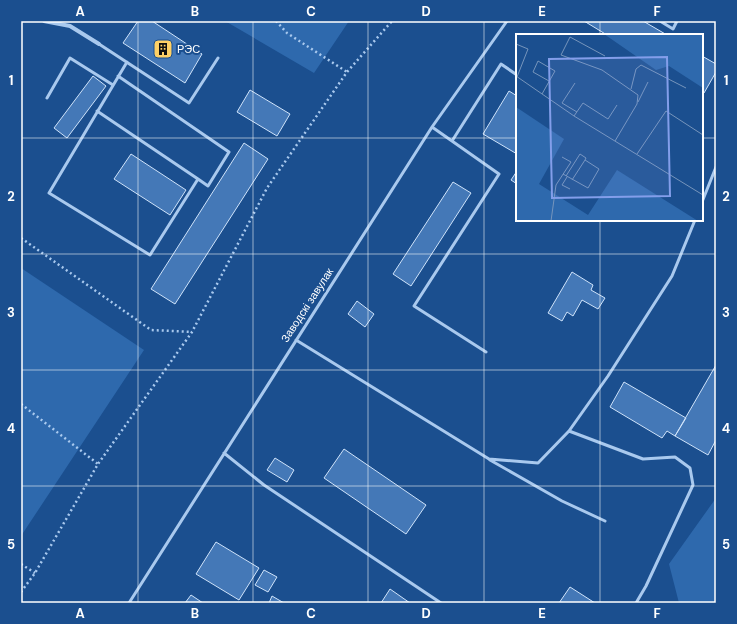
<svg xmlns="http://www.w3.org/2000/svg" width="737" height="624" viewBox="0 0 737 624" font-family="'DM Sans',sans-serif">
	<style>
		.green { fill: #2e69ad }
		.building { fill: #4478b7; stroke: #cfe3fa }
		.lines { fill: none; stroke-linecap: round; stroke-linejoin: round }
		.path { stroke: #a9c9ee; stroke-width: 2.5; stroke-dasharray: 2 3; stroke-linecap: butt }
		.lane { stroke: #a9c9ee; stroke-width: 3 }
		.street { stroke: #a9c9ee; stroke-width: 4 }
		.grid { fill: none; stroke: #fff; stroke-width: 1; stroke-opacity: 0.55 }
		.labels { text-anchor: middle; dominant-baseline: central; stroke-width: 4; stroke-linejoin: round; paint-order: stroke }
		.poi-label { font-size: 11px; fill: #fff; stroke: #1b4f8f; text-anchor: start }
		.street-label { font-size: 11px; fill: #fff; stroke: #1b4f8f }
		.inset-road { fill: none; stroke: #7695bc; stroke-width: 1 }
		.view { fill: #839eea; fill-opacity: 0.15; stroke: #839eea; stroke-width: 2 }
		.inset-edge { fill: none; stroke: #fff; stroke-width: 2 }
		.neatline { fill: none; stroke: #fff; stroke-width: 1.5 }
		.grid-label { font-size: 13px; text-anchor: middle; font-weight: bold; fill: #fff }
	</style>
	<rect width="100%" height="100%" fill="#1b4f8f"/>
	<path class="green" d="M 225,21 L 349,21 L 314,73 Z
		M 21,268 L 144,350 L 21,536 Z
		M 716,498 L 716,603 L 679,603 L 669,564 Z"/>
	<path class="building" d="M 138,21 L 152,21 L 202,54 L 185,83 L 123,43 Z
		M 584,21 L 643,21 L 667,35 L 607,35 Z
		M 702,56 L 716,64 L 716,72 L 704,93 L 702,92 Z
		M 93,76 L 106,86 L 67,138 L 54,128 Z
		M 250,90 L 290,114 L 277,136 L 237,112 Z
		M 509,91 L 517,96 L 517,154 L 483,134 Z
		M 244,143 L 268,159 L 175,304 L 151,289 Z
		M 131,154 L 186,190 L 170,215 L 114,179 Z
		M 517,171 L 517,184 L 511,180 Z
		M 453,182 L 471,193 L 411,286 L 393,274 Z
		M 572,272 L 593,285 L 591,290 L 605,298 L 598,309 L 582,300 L 573,316 L 567,312 L 562,321 L 548,313 Z
		M 357,301 L 374,314 L 365,327 L 348,314 Z
		M 716,365 L 716,440 L 708,455 L 675,436 Z
		M 624,382 L 686,418 L 675,436 L 667,431 L 662,438 L 610,407 Z
		M 344,449 L 426,505 L 406,534 L 324,478 Z
		M 275,458 L 294,470 L 287,482 L 267,470 Z
		M 216,542 L 259,568 L 239,600 L 196,574 Z
		M 264,570 L 277,577 L 268,592 L 255,585 Z
		M 570,587 L 595,603 L 559,603 Z
		M 390,589 L 410,603 L 381,603 Z
		M 191,595 L 203,603 L 185,603 Z
		M 272,596 L 284,603 L 269,603 Z"/>
	<g class="lines">
		<path class="path" d="M 276,21 L 287,33 L 347,72
			M 21,238 L 151,330 L 192,332
			M 21,404 L 98,464
			M 21,564 L 35,573
			M 21,592 L 35,573 L 98,464 L 192,332 L 267,188 L 347,72 L 392,21"/>
		<path class="lane" d="M 660,21 L 673,29 L 677,21
			M 99,44 L 189,103 L 218,58
			M 118,76 L 229,152 L 208,186 L 198,179
			M 47,98 L 70,58 L 113,85
			M 97,111 L 198,179 L 150,255 L 49,193 L 127,62
			M 432,127 L 499,174 L 414,306 L 486,352
			M 452,141 L 501,64 L 517,75
			M 702,202 L 716,167
			M 296,340 L 489,459 L 538,463 L 569,431 L 608,376 L 672,276 L 695,220
			M 569,431 L 643,459 L 675,457 L 690,468 L 693,485 L 646,586 L 636,603
			M 224,453 L 264,485 L 441,603
			M 490,460 L 562,501 L 605,521
			M 129,603 L 432,127 L 507,21"/>
		<path class="street" d="M 44,21 L 70,26 L 99,44"/>
	</g>
	<path class="grid" d="M 138,21 L 138,603M 253,21 L 253,603M 368,21 L 368,603M 484,21 L 484,603M 600,21 L 600,35M 21,138 L 517,138M 702,138 L 716,138M 600,220 L 600,603M 21,254 L 716,254M 21,370 L 716,370M 21,486 L 716,486"/>
	<defs>
		<g id="building-square" transform="scale(1)"><rect x="-9" y="-9" width="18" height="18" rx="4" fill="#ffd166" stroke="#1b4f8f"/><path d="M-4-6H4V6H1V3H-1V6H-4ZM-2.5-4.3h1.7v1.8h-1.7ZM.8-4.3h1.7v1.8H.8ZM-2.5-1h1.7V.8h-1.7ZM.8-1h1.7V.8H.8Z" fill="#111"/></g>
	</defs>
	<g fill-rule="evenodd">
		<use href="#building-square" x="163" y="49"/>
	</g>
	<g class="labels">
		<g class="poi-label">
			<text x="177" y="49">РЭС</text>
		</g>
		<g class="street-label">
			<text transform="translate(307 305) rotate(-57)">Заводскі завулак</text>
		</g>
	</g>
	<g transform="translate(516 34)">
		<rect width="187" height="187" fill="#1b4f8f"/>
		<path d="M 88,0 L 187,0 L 187,54 L 153,32 L 140,36 ZM 0,73 L 48,105 L 23,150 L 72,181 L 101,136 L 182,187 L 0,187 Z" fill="#2e69ad"/>
		<path class="inset-road" d="M 0,10 L 12,15 L 1,43M 89,22 L 54,3 L 45,21 L 86,36 L 122,61 L 121,70 L 99,107M 0,42 L 58,82 L 187,161M 59,49 L 46,69 L 61,78M 115,55 L 120,35 L 125,31 L 170,54M 26,60 L 39,37 L 22,27 L 17,38 L 33,47M 122,68 L 132,48M 58,82 L 67,69 L 92,85 L 101,71M 121,120 L 150,77 L 187,101M 47,140 L 72,154 L 83,135 L 69,126 L 56,146M 50,142 L 64,120 L 70,124 L 69,126M 51,143 L 46,151 L 54,155M 35,187 L 40,151 L 55,128 L 46,123"/>
		<path class="view" d="M 151,23 L 154,162 L 36,164 L 33,25 Z"/>
		<rect width="187" height="187" class="inset-edge"/>
	</g>
	<rect width="737" height="624" fill="none" stroke="#1b4f8f" stroke-width="44"/>
	<rect x="22" y="22" width="693" height="580" class="neatline"/>
	<g class="grid-label">
		<text x="80" y="16">A</text>
		<text x="195" y="16">B</text>
		<text x="311" y="16">C</text>
		<text x="426" y="16">D</text>
		<text x="542" y="16">E</text>
		<text x="657" y="16">F</text>
		<text x="11" y="85">1</text>
		<text x="726" y="85">1</text>
		<text x="11" y="201">2</text>
		<text x="726" y="201">2</text>
		<text x="11" y="317">3</text>
		<text x="726" y="317">3</text>
		<text x="11" y="433">4</text>
		<text x="726" y="433">4</text>
		<text x="11" y="549">5</text>
		<text x="726" y="549">5</text>
		<text x="80" y="618">A</text>
		<text x="195" y="618">B</text>
		<text x="311" y="618">C</text>
		<text x="426" y="618">D</text>
		<text x="542" y="618">E</text>
		<text x="657" y="618">F</text>
	</g>
</svg>
